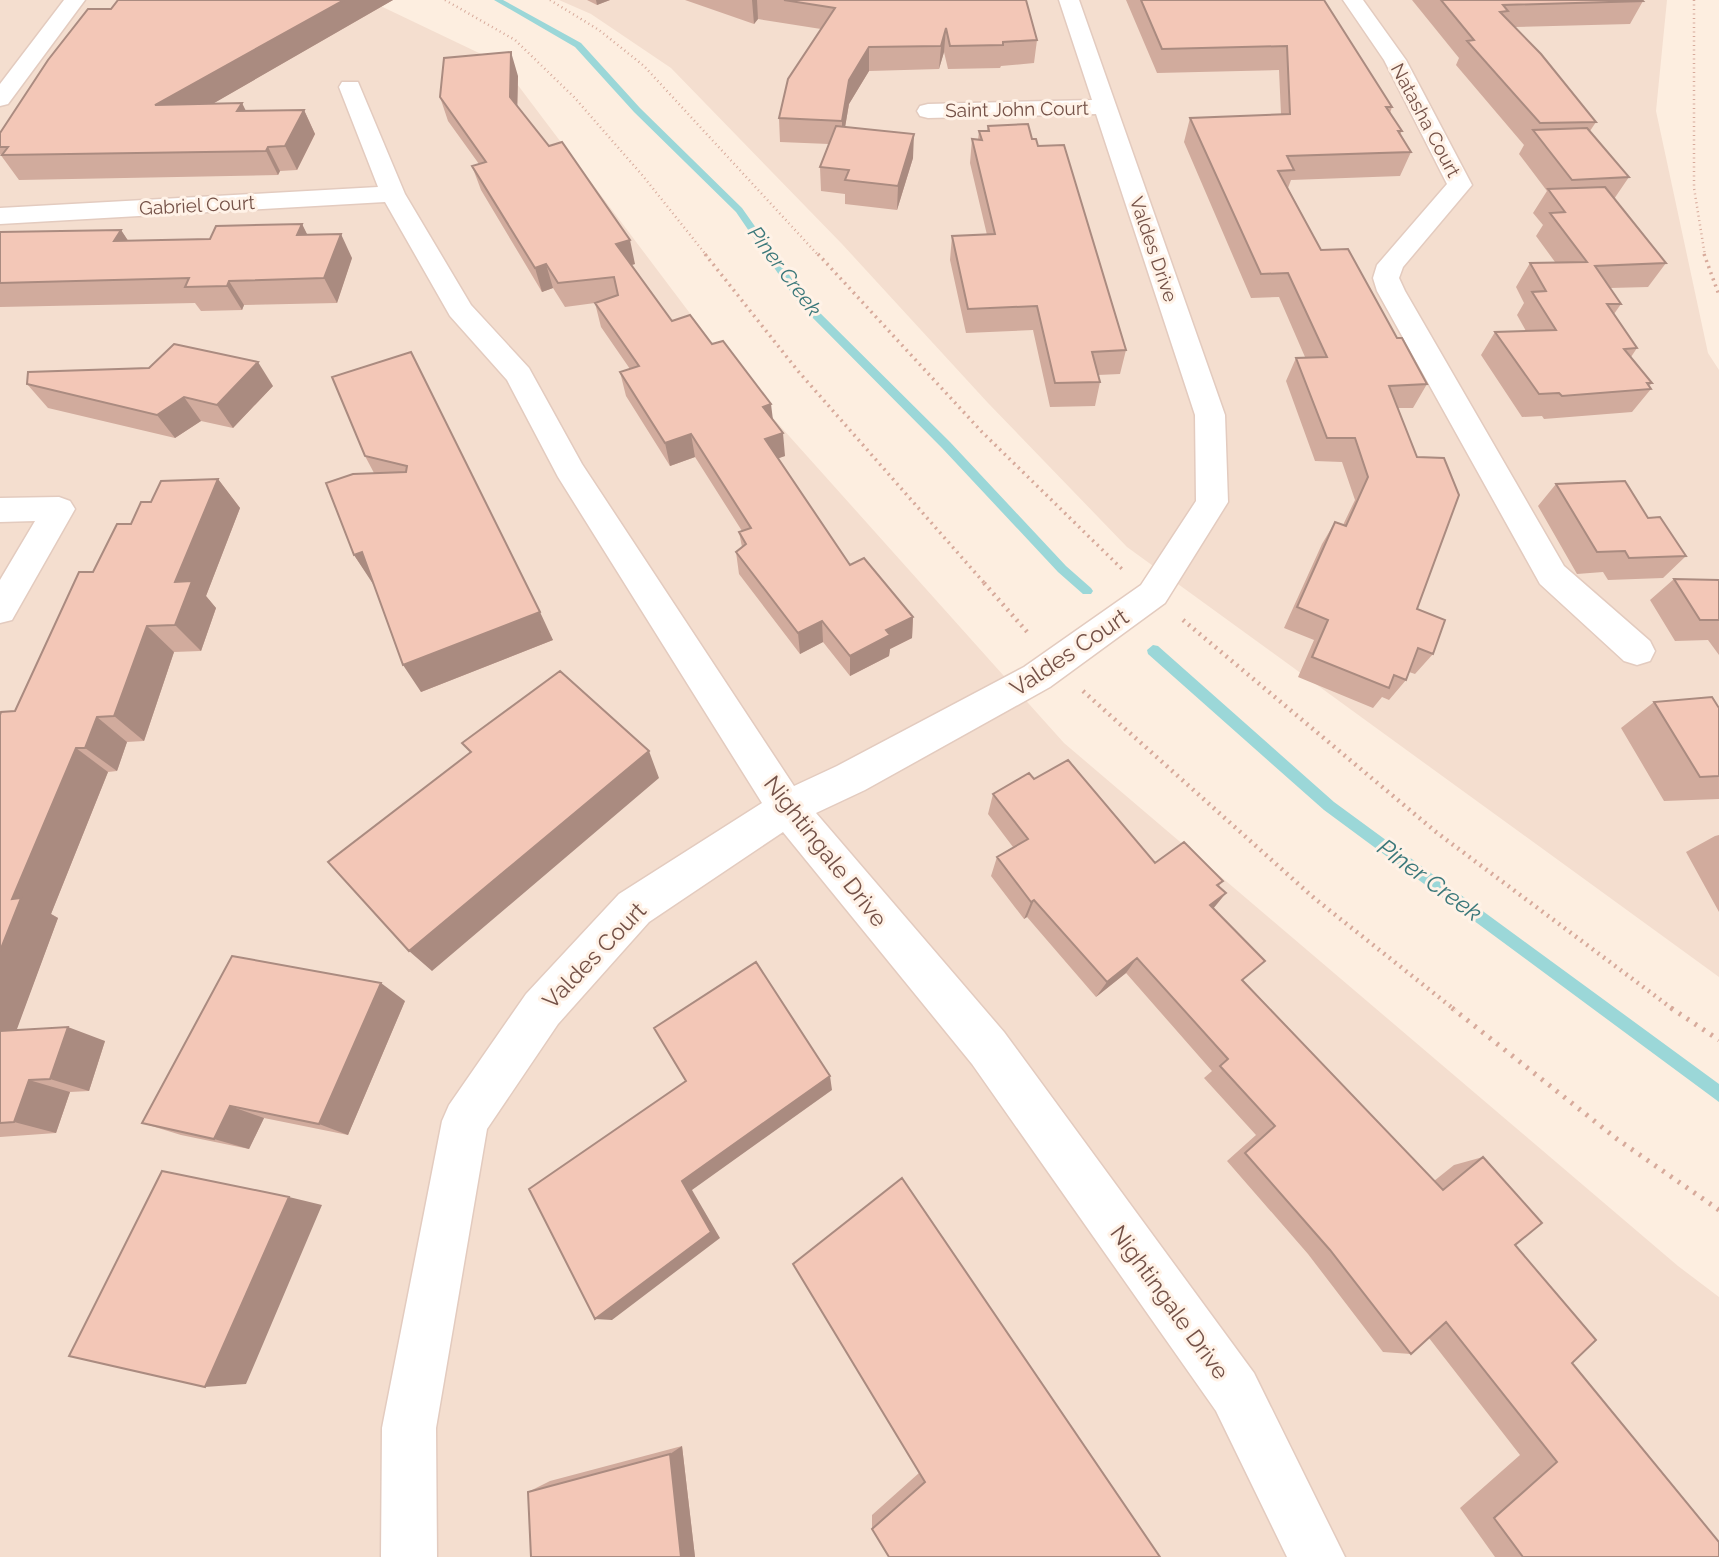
<svg xmlns="http://www.w3.org/2000/svg" width="1719" height="1557" viewBox="0 0 1719 1557" font-family="Raleway,sans-serif">
	<style>
		.residential { fill: #f4decf }
		.lines { fill: none; stroke-linecap: round; stroke-linejoin: round }
		.stream { fill: #9bd7d8; fill-rule: evenodd }
		.minor-casing { stroke: #e3cbbf; stroke-width: 3 }
		.path-far3 { stroke: #d7aa9b; stroke-width: 2.5; stroke-dasharray: 1 3.5; stroke-linecap: butt }
		.path-far2 { stroke: #d7aa9b; stroke-width: 3.5; stroke-dasharray: 2 4.5; stroke-linecap: butt }
		.path-far1 { stroke: #d7aa9b; stroke-width: 4.5; stroke-dasharray: 2 5; stroke-linecap: butt }
		.path { stroke: #d7aa9b; stroke-width: 5; stroke-dasharray: 2.5 7; stroke-linecap: butt }
		.minor { fill: #fff; fill-rule: evenodd }
		.wall { fill: #d1ab9d }
		.shaded-wall { fill: #aa8b80 }
		.building { fill: #f3c7b7; stroke: #aa8b80; stroke-width: 2 }
		.labels { text-anchor: middle; dominant-baseline: central; stroke-width: 6; stroke-linejoin: round; paint-order: stroke }
		.far-street-label { font-size: 19px; fill: #745147; stroke: #fff2e7 }
		.far-water-label { font-size: 21px; font-style: italic; fill: #3b787a; stroke: #fff2e7 }
		.street-label { font-size: 23px; fill: #745147; stroke: #fff2e7 }
		.water-label { font-size: 24px; font-style: italic; fill: #3b787a; stroke: #fff2e7 }
	</style>
	<rect width="100%" height="100%" fill="#fdeee0"/>
	<path class="residential" d="M 0,0 L 368,0 L 502,64 L 747,389 L 1064,743 L 1678,1266 L 1719,1297 L 1719,1557 L 0,1557 Z
		M 559,0 L 1667,0 L 1656,111 L 1708,353 L 1719,370 L 1719,977 L 1127,547 L 988,403 L 842,244 L 671,68 L 591,14 Z"/>
	<g class="lines">
		<path class="stream" d="M 494,0 L 503,0 L 581,43 L 640,108 L 742,208 L 807,300 L 950,442 L 1066,566 L 1091,588 L 1093,591 L 1091,594 L 1083,594 L 1058,572 L 942,448 L 799,304 L 736,212 L 634,112 L 575,47 Z
			M 1153,645 L 1158,646 L 1334,802 L 1719,1084 L 1719,1102 L 1324,810 L 1148,654 L 1147,650 Z"/>
		<g class="minor-casing">
			<path id="minor" d="M 64,0 L 85,0 L 8,104 L 0,106 L 0,84 Z
				M 1059,0 L 1079,0 L 1225,415 L 1228,502 L 1165,603 L 1050,687 L 865,790 L 816,813 L 1004,1032 L 1254,1373 L 1345,1557 L 1287,1557 L 1216,1411 L 972,1064 L 783,832 L 649,922 L 558,1024 L 487,1129 L 436,1428 L 437,1557 L 381,1557 L 382,1428 L 442,1121 L 449,1105 L 526,994 L 619,894 L 762,803 L 558,477 L 507,380 L 450,316 L 385,202 L 0,224 L 0,208 L 378,187 L 339,87 L 342,82 L 358,82 L 405,194 L 471,305 L 529,368 L 582,464 L 794,786 L 837,766 L 1024,667 L 1141,585 L 1196,501 L 1195,415 L 1096,114 L 928,118 L 920,116 L 917,111 L 920,106 L 928,104 L 1092,100 Z
				M 1343,0 L 1363,0 L 1406,60 L 1472,185 L 1403,267 L 1399,278 L 1405,291 L 1564,566 L 1650,641 L 1655,651 L 1650,661 L 1637,665 L 1624,661 L 1540,584 L 1377,291 L 1373,278 L 1377,265 L 1447,184 L 1384,60 Z
				M 59,497 L 70,501 L 75,509 L 12,620 L 0,623 L 0,580 L 35,521 L 0,522 L 0,498 Z"/>
		</g>
		<path class="path-far3" d="M 445,0 L 515,40 L 574,97 L 643,176 L 707,256
			M 550,0 L 599,30 L 644,66 L 819,256
			M 1694,0 L 1694,188 L 1705,256"/>
		<path class="path-far2" d="M 705,254 L 798,371 L 986,585
			M 818,254 L 982,432 L 1122,569
			M 1704,254 L 1719,295"/>
		<path class="path-far1" d="M 984,583 L 1029,634
			M 1183,620 L 1436,832 L 1674,1010
			M 1083,691 L 1314,898 L 1455,1010"/>
		<path class="path" d="M 1452,1008 L 1617,1139 L 1719,1210
			M 1671,1008 L 1719,1040"/>
		<use href="#minor" class="minor"/>
	</g>
	<path class="wall" d="M 118,0 L 393,0 L 212,104 L 242,103 L 245,111 L 304,110 L 315,134 L 297,170 L 280,171 L 278,175 L 19,180 L 0,154 L 0,133 Z
		M 587,0 L 610,0 L 597,5 Z
		M 685,0 L 1026,0 L 1037,40 L 1034,63 L 1001,66 L 1000,68 L 948,69 L 944,52 L 939,69 L 869,71 L 849,104 L 845,127 L 913,158 L 897,210 L 845,204 L 845,194 L 821,191 L 820,167 L 829,144 L 780,142 L 779,118 L 821,29 L 758,19 L 754,24 Z
		M 1126,0 L 1324,0 L 1392,107 L 1390,113 L 1402,131 L 1400,134 L 1411,152 L 1400,176 L 1291,180 L 1288,188 L 1321,250 L 1397,338 L 1427,384 L 1413,408 L 1398,408 L 1417,609 L 1433,654 L 1415,674 L 1409,672 L 1406,680 L 1389,700 L 1382,697 L 1373,708 L 1298,677 L 1314,640 L 1284,628 L 1322,544 L 1335,522 L 1343,525 L 1355,500 L 1342,462 L 1315,461 L 1286,381 L 1296,358 L 1305,357 L 1279,297 L 1251,298 L 1184,142 L 1190,118 L 1281,114 L 1279,70 L 1157,73 Z
		M 1412,0 L 1642,0 L 1643,1 L 1630,24 L 1515,27 L 1596,122 L 1590,131 L 1629,177 L 1614,199 L 1666,263 L 1648,287 L 1610,288 L 1621,304 L 1614,314 L 1637,348 L 1631,357 L 1652,383 L 1649,386 L 1651,389 L 1632,412 L 1544,419 L 1542,416 L 1522,417 L 1481,355 L 1495,332 L 1526,331 L 1517,315 L 1524,303 L 1516,287 L 1530,263 L 1555,262 L 1536,236 L 1543,225 L 1533,213 L 1547,191 L 1519,154 L 1524,145 L 1456,65 L 1459,58 Z
		M 518,76 L 517,106 L 635,264 L 631,265 L 672,321 L 712,344 L 773,420 L 785,456 L 778,458 L 850,565 L 913,617 L 912,638 L 890,649 L 889,656 L 850,676 L 823,642 L 800,654 L 739,574 L 736,552 L 742,547 L 739,532 L 742,531 L 695,457 L 670,466 L 626,396 L 620,372 L 630,369 L 601,327 L 595,303 L 565,307 L 553,288 L 542,292 L 481,190 L 472,166 L 479,164 L 448,121 L 440,97 Z
		M 988,126 L 1032,139 L 1038,146 L 1126,350 L 1120,374 L 1098,375 L 1100,382 L 1095,406 L 1050,407 L 1033,330 L 966,333 L 950,260 L 952,236 L 987,235 L 970,163 L 972,139 L 978,140 L 979,131 L 987,131 Z
		M 302,224 L 307,235 L 352,258 L 337,303 L 244,305 L 242,310 L 201,311 L 195,303 L 0,307 L 0,232 L 121,230 L 128,241 L 210,239 Z
		M 332,377 L 553,640 L 421,692 L 374,584 L 354,555 L 374,473 L 365,456 Z
		M 27,384 L 273,386 L 233,428 L 201,421 L 175,438 L 48,408 Z
		M 218,479 L 240,508 L 206,596 L 216,608 L 201,651 L 174,652 L 144,741 L 127,742 L 117,771 L 108,772 L 51,914 L 58,918 L 16,1030 L 105,1041 L 89,1091 L 70,1092 L 56,1133 L 0,1137 L 0,715 L 15,711 L 93,572 L 131,524 L 151,502 Z
		M 1556,484 L 1648,518 L 1686,556 L 1663,578 L 1608,580 L 1603,572 L 1577,574 L 1538,506 Z
		M 1674,579 L 1719,580 L 1719,655 L 1708,640 L 1675,641 L 1650,600 Z
		M 1654,702 L 1719,708 L 1719,799 L 1664,801 L 1621,728 Z
		M 1034,779 L 1155,863 L 1223,881 L 1219,886 L 1226,893 L 1213,909 L 1243,980 L 1434,1181 L 1454,1165 L 1483,1157 L 1515,1245 L 1572,1363 L 1719,1557 L 1495,1557 L 1460,1508 L 1520,1455 L 1429,1338 L 1411,1354 L 1383,1352 L 1308,1254 L 1227,1161 L 1256,1135 L 1204,1078 L 1212,1071 L 1126,973 L 1096,997 L 1027,917 L 1024,919 L 991,876 L 997,857 L 1013,847 L 988,814 L 993,794 Z
		M 1719,835 L 1719,912 L 1686,852 L 1715,836 Z
		M 405,1001 L 348,1135 L 264,1118 L 249,1149 L 181,1135 L 142,1123 Z
		M 682,1446 L 695,1557 L 531,1557 L 528,1492 L 550,1481 Z
		M 919,1473 L 1160,1557 L 872,1529 L 872,1515 Z"/>
	<path class="shaded-wall" d="M 344,0 L 393,0 L 169,129 L 155,105 Z
		M 596,0 L 610,0 L 597,5 Z
		M 752,0 L 757,0 L 758,19 L 754,24 Z
		M 946,28 L 944,52 L 939,69 L 941,46 Z
		M 869,47 L 869,71 L 849,104 L 842,145 L 842,121 L 849,80 Z
		M 511,52 L 518,76 L 517,121 L 510,97 Z
		M 242,103 L 254,127 L 237,111 Z
		M 304,110 L 315,134 L 297,170 L 285,146 Z
		M 914,134 L 913,158 L 897,210 L 898,186 Z
		M 268,147 L 280,171 L 278,175 L 266,151 Z
		M 302,224 L 314,248 L 297,235 Z
		M 121,230 L 137,254 L 114,241 Z
		M 341,234 L 352,258 L 337,303 L 324,278 Z
		M 630,240 L 635,264 L 621,268 L 616,244 Z
		M 546,264 L 553,288 L 542,292 L 535,268 Z
		M 229,281 L 244,305 L 242,310 L 227,286 Z
		M 258,362 L 273,386 L 233,428 L 217,405 Z
		M 184,397 L 201,421 L 175,438 L 157,415 Z
		M 771,404 L 774,428 L 763,407 Z
		M 783,433 L 785,456 L 768,462 L 765,439 Z
		M 691,434 L 695,457 L 670,466 L 665,443 Z
		M 218,479 L 240,508 L 206,596 L 216,608 L 201,651 L 175,625 L 175,582 Z
		M 362,552 L 381,581 L 373,584 L 354,555 Z
		M 540,612 L 553,640 L 421,692 L 403,665 Z
		M 913,617 L 912,638 L 890,649 L 889,656 L 850,676 L 850,656 L 886,630 Z
		M 822,621 L 823,642 L 800,654 L 798,633 Z
		M 147,626 L 174,652 L 144,741 L 114,716 Z
		M 97,717 L 127,742 L 117,771 L 85,748 Z
		M 76,748 L 108,772 L 51,914 L 58,918 L 10,1048 L 0,1044 L 0,951 L 12,899 Z
		M 649,751 L 659,778 L 432,971 L 409,951 Z
		M 1226,893 L 1211,911 L 1210,905 Z
		M 1034,900 L 1027,917 L 1024,919 L 1031,902 Z
		M 1137,958 L 1126,973 L 1096,997 L 1107,982 Z
		M 381,983 L 405,1001 L 348,1135 L 319,1124 Z
		M 68,1027 L 105,1041 L 89,1091 L 50,1079 Z
		M 830,1076 L 832,1090 L 692,1190 L 720,1238 L 612,1320 L 595,1319 L 682,1181 Z
		M 29,1080 L 70,1092 L 56,1133 L 14,1122 Z
		M 230,1106 L 264,1118 L 249,1149 L 214,1139 Z
		M 289,1197 L 322,1205 L 246,1384 L 205,1387 Z
		M 682,1446 L 695,1557 L 681,1557 L 670,1454 Z"/>
	<path class="building" d="M 118,0 L 344,0 L 155,105 L 242,103 L 237,111 L 304,110 L 285,146 L 268,147 L 266,151 L 2,155 L 8,147 L 0,147 L 0,133 L 48,60 L 88,9 L 111,9 Z
		M 784,0 L 1026,0 L 1037,40 L 1003,42 L 1003,45 L 950,46 L 946,28 L 941,46 L 869,47 L 849,80 L 842,121 L 779,118 L 788,79 L 835,8 Z
		M 1141,0 L 1324,0 L 1392,107 L 1386,107 L 1402,131 L 1398,131 L 1411,152 L 1287,156 L 1294,170 L 1278,171 L 1321,250 L 1348,249 L 1397,338 L 1402,338 L 1427,384 L 1389,386 L 1417,457 L 1444,458 L 1459,495 L 1417,609 L 1445,620 L 1433,654 L 1418,648 L 1406,680 L 1394,675 L 1389,688 L 1312,657 L 1328,620 L 1297,607 L 1335,522 L 1346,526 L 1368,477 L 1355,438 L 1327,438 L 1296,358 L 1327,357 L 1288,273 L 1261,274 L 1190,118 L 1290,114 L 1287,46 L 1162,49 Z
		M 1441,0 L 1642,0 L 1643,1 L 1503,5 L 1508,11 L 1500,12 L 1541,54 L 1596,122 L 1540,123 L 1467,41 L 1474,40 Z
		M 511,52 L 510,97 L 549,146 L 562,142 L 630,240 L 616,244 L 672,321 L 690,315 L 712,344 L 723,341 L 771,404 L 763,407 L 783,433 L 765,439 L 850,565 L 864,558 L 913,617 L 886,630 L 890,635 L 850,656 L 822,621 L 798,633 L 736,552 L 746,544 L 739,532 L 751,528 L 691,434 L 665,443 L 620,372 L 639,366 L 595,303 L 618,295 L 614,277 L 558,283 L 546,264 L 535,268 L 472,166 L 486,162 L 440,97 L 444,58 Z
		M 1028,124 L 1032,139 L 1036,139 L 1038,146 L 1064,145 L 1126,350 L 1092,352 L 1100,382 L 1055,383 L 1037,306 L 968,309 L 952,236 L 995,234 L 972,139 L 982,140 L 979,131 L 989,131 L 988,126 Z
		M 836,126 L 914,134 L 898,186 L 845,180 L 849,170 L 820,167 Z
		M 1587,128 L 1629,177 L 1572,180 L 1533,130 Z
		M 1605,187 L 1666,263 L 1595,266 L 1621,304 L 1607,304 L 1637,348 L 1624,349 L 1652,383 L 1647,383 L 1651,389 L 1562,396 L 1559,393 L 1539,394 L 1495,332 L 1556,330 L 1532,292 L 1546,291 L 1530,263 L 1587,262 L 1550,213 L 1565,212 L 1548,189 Z
		M 302,224 L 297,235 L 341,234 L 324,278 L 229,281 L 227,286 L 185,287 L 189,278 L 0,283 L 0,232 L 121,230 L 114,241 L 210,239 L 216,226 Z
		M 174,344 L 258,362 L 217,405 L 184,397 L 157,415 L 27,384 L 28,372 L 149,368 Z
		M 411,352 L 540,612 L 403,665 L 362,552 L 354,555 L 326,483 L 353,474 L 406,472 L 407,466 L 365,456 L 332,377 Z
		M 218,479 L 175,582 L 192,581 L 175,625 L 147,626 L 114,716 L 97,717 L 85,748 L 76,748 L 12,899 L 21,898 L 0,951 L 0,715 L 1,712 L 15,711 L 79,572 L 93,572 L 117,524 L 131,524 L 141,502 L 151,502 L 161,481 Z
		M 1625,481 L 1648,518 L 1660,517 L 1686,556 L 1629,558 L 1625,551 L 1597,552 L 1556,484 Z
		M 1674,579 L 1719,580 L 1719,620 L 1700,620 Z
		M 560,671 L 649,751 L 409,951 L 328,862 L 471,752 L 462,743 Z
		M 1712,697 L 1719,708 L 1719,776 L 1700,777 L 1654,702 Z
		M 1068,760 L 1155,863 L 1184,842 L 1223,881 L 1217,885 L 1226,893 L 1210,905 L 1265,961 L 1242,980 L 1443,1190 L 1483,1157 L 1542,1223 L 1515,1245 L 1596,1340 L 1572,1363 L 1719,1542 L 1719,1557 L 1523,1557 L 1494,1518 L 1557,1462 L 1446,1322 L 1411,1354 L 1330,1250 L 1245,1153 L 1275,1126 L 1220,1066 L 1228,1059 L 1137,958 L 1107,982 L 1034,900 L 1031,902 L 997,857 L 1028,839 L 993,794 L 1029,773 L 1034,779 Z
		M 232,956 L 381,983 L 319,1124 L 230,1106 L 214,1139 L 142,1123 Z
		M 756,962 L 830,1076 L 682,1181 L 711,1232 L 595,1319 L 529,1189 L 686,1081 L 654,1028 Z
		M 68,1027 L 50,1079 L 29,1080 L 14,1122 L 0,1123 L 0,1031 Z
		M 162,1171 L 289,1197 L 205,1387 L 69,1356 Z
		M 902,1178 L 1160,1557 L 889,1557 L 872,1529 L 925,1482 L 793,1264 Z
		M 670,1454 L 681,1557 L 531,1557 L 528,1492 Z"/>
	<g class="labels">
		<g class="far-street-label">
			<text transform="translate(1017 109) rotate(-1)">Saint John Court</text>
			<text transform="translate(1426 120) rotate(62)">Natasha Court</text>
			<text transform="translate(197 205) rotate(-3)">Gabriel Court</text>
			<text transform="translate(1154 249) rotate(71)">Valdes Drive</text>
		</g>
		<g class="far-water-label">
			<text transform="translate(785 271) rotate(53)">Piner Creek</text>
		</g>
		<g class="street-label">
			<text transform="translate(1069 652) rotate(-34)">Valdes Court</text>
			<text transform="translate(826 851) rotate(52)">Nightingale Drive</text>
			<text transform="translate(594 955) rotate(-46)">Valdes Court</text>
			<text transform="translate(1170 1302) rotate(54)">Nightingale Drive</text>
		</g>
		<g class="water-label">
			<text transform="translate(1430 880) rotate(36)">Piner Creek</text>
		</g>
	</g>
</svg>
